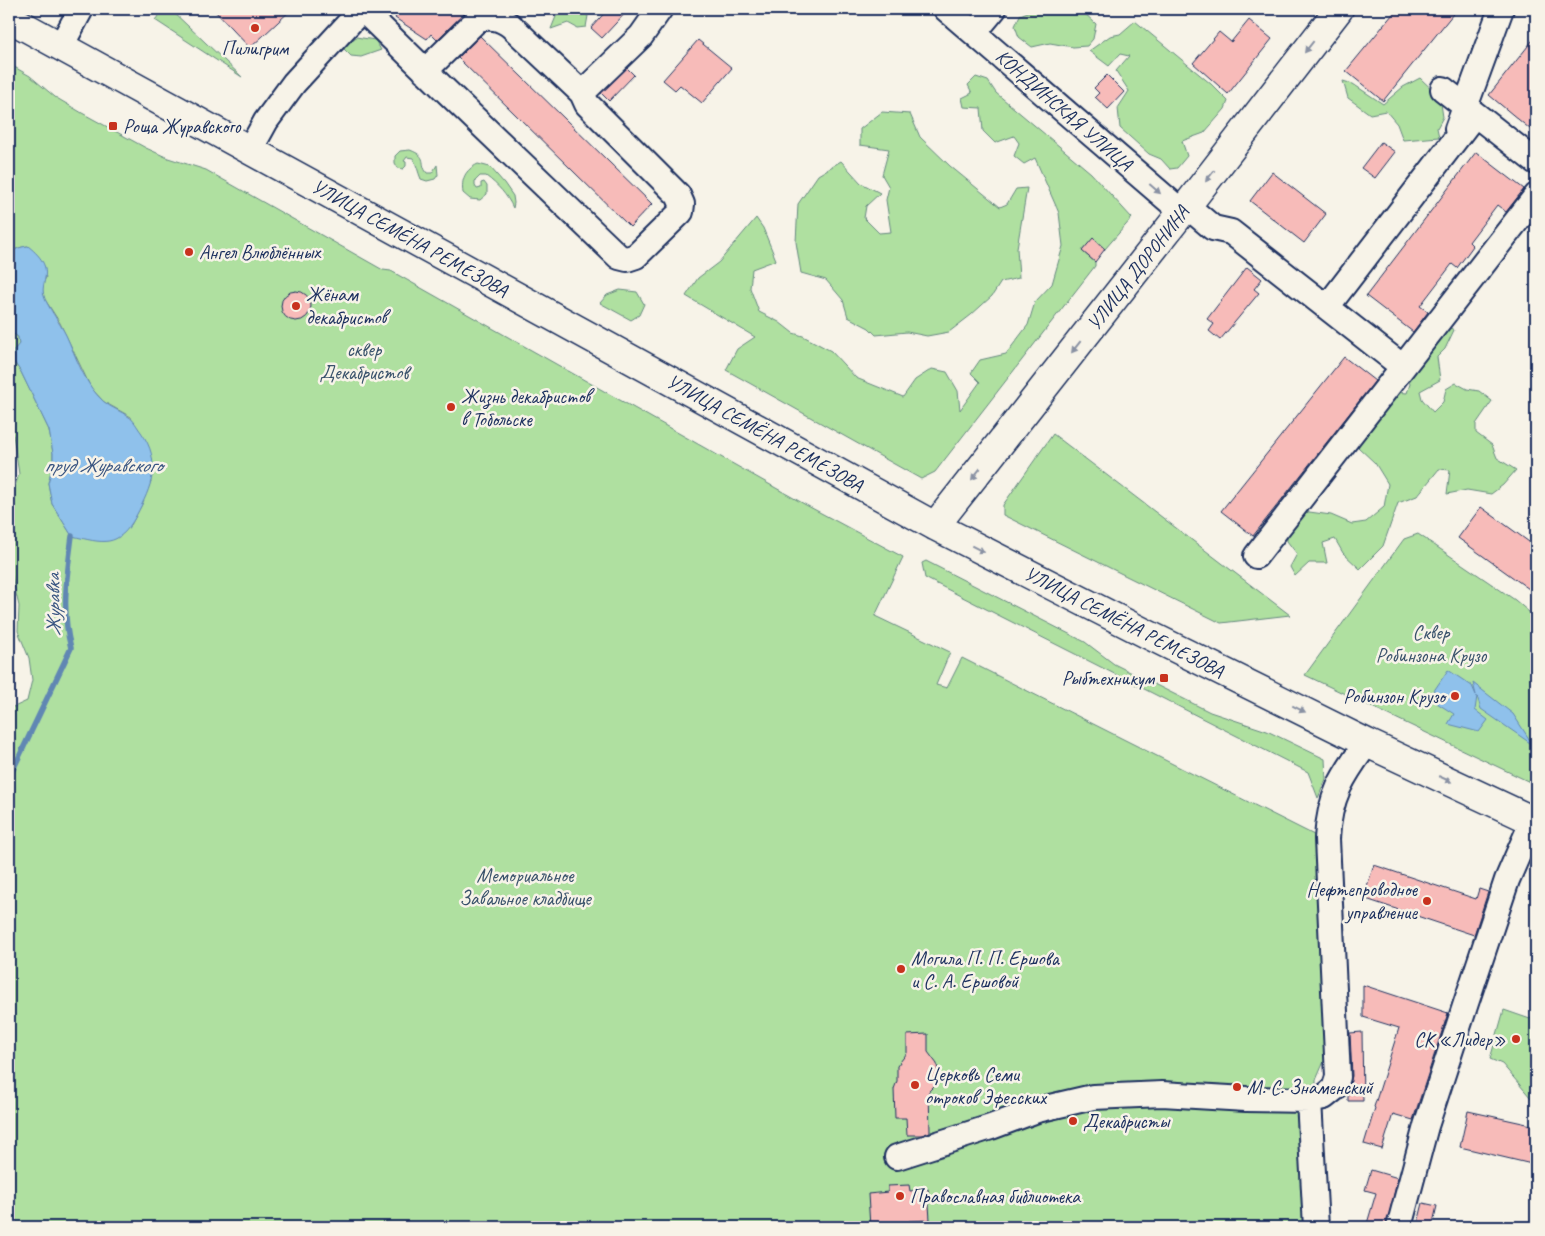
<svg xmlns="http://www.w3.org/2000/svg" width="1545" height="1236" viewBox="0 0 1545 1236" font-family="Caveat,sans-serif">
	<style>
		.green { fill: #afe0a0; stroke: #65887f }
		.water { fill: #8fc1eb; stroke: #6187b3 }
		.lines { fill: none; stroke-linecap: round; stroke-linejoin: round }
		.stream { stroke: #6187b3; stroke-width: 5.5 }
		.building { fill: #f7bbb9; stroke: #1b2f5e }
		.minor-casing { stroke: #1b2f5e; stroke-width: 28 }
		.major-casing { stroke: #1b2f5e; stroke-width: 31 }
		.minor { stroke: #f7f3e8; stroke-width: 24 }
		.major { stroke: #f7f3e8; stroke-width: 28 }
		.oneway { fill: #8991a3 }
		.poi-dot { fill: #c8321e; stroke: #f7f3e8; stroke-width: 2 }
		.labels { text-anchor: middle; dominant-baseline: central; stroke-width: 5; stroke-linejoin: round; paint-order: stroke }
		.poi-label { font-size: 20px; fill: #1b2f5e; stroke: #f7f3e8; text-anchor: start }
		.street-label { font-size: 20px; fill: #1b2f5e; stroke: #f7f3e8 }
		.park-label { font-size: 20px; fill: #39526b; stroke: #f7f3e8 }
		.water-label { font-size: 21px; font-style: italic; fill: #385481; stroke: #f7f3e8 }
	</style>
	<rect width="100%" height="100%" fill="#f7f3e8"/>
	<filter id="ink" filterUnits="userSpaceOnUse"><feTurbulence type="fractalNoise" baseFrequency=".02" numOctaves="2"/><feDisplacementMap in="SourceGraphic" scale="10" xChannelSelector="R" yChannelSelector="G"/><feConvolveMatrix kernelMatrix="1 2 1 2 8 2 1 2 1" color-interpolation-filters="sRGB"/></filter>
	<g filter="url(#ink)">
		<path class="green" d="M 164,9 L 170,9 L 242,77 L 155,20 Z
			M 554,9 L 578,9 L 588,16 L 586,27 L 577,28 L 568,23 L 551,29 L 557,14 Z
			M 1029,9 L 1080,9 L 1096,24 L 1093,39 L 1087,46 L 1073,47 L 1050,43 L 1032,47 L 1019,37 L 1015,26 L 1020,15 L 1030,11 Z
			M 1135,21 L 1211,84 L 1228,101 L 1225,109 L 1204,133 L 1182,141 L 1187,156 L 1177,168 L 1170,169 L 1161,159 L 1149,154 L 1120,128 L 1118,108 L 1129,91 L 1116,71 L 1129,56 L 1120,54 L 1109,66 L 1089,51 L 1110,36 L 1120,34 Z
			M 356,37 L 375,40 L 381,50 L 361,57 L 351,56 L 343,48 Z
			M 9,64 L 30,76 L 55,97 L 82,113 L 146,148 L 168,158 L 206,170 L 383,270 L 391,271 L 806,505 L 903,557 L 875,616 L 950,652 L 936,685 L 947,688 L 962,658 L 1314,835 L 1325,1059 L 1316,1080 L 1316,1092 L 1324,1227 L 9,1227 L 9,705 L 14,707 L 27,701 L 32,680 L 29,658 L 18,631 L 19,606 L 9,564 L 9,504 L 19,474 L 13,435 L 9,432 L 9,335 L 14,334 L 18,337 L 19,344 L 14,362 L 21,372 L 49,430 L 53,453 L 53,464 L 48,483 L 52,504 L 72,536 L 131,525 L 142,504 L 151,481 L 131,417 L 104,402 L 91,388 L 60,323 L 44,298 L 42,286 L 46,277 L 28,246 C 20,247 14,249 9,255 Z
			M 976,77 L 988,81 L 996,93 L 1091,173 L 1132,218 L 1105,249 L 1093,239 L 1082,251 L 1095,262 L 1095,266 L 935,472 L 921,479 L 726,370 L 737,349 L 755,337 L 686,296 L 698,278 L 719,262 L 756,218 L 763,228 L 776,260 L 752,269 L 750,288 L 759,312 L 779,322 L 793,333 L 803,336 L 831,351 L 856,378 L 903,397 L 915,380 L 932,369 L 947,372 L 958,391 L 960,410 L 980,382 L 971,373 L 980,360 L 1006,354 L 1028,325 L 1035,302 L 1052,284 L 1063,246 L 1059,213 L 1035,158 L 1024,164 L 1014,156 L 1019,143 L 1014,136 L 995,143 L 983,131 L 981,108 L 964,107 L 962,98 L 972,93 L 968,85 Z
			M 1420,78 L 1440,97 L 1443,117 L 1437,128 L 1439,137 L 1403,140 L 1397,124 L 1386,111 L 1370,114 L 1348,98 L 1343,81 L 1353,84 L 1383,104 L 1403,87 Z
			M 882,112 L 910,114 L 920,137 L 950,166 L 1000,207 L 1007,204 L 1016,189 L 1027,188 L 1017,248 L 1019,278 L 1001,282 L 992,296 L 971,315 L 949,332 L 927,336 L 907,332 L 876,335 L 869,328 L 848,317 L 843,300 L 826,280 L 801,273 L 796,242 L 798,204 L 818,175 L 841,161 L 861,183 L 880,193 L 866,206 L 864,218 L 879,233 L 891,232 L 886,200 L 889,187 L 882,175 L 889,149 L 860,145 L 860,129 Z
			M 410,150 C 429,157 419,163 427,173 L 432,173 L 437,165 L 438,175 L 435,179 L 427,181 L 421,179 C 418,172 417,165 413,158 L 407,157 L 404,161 L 406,162 L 406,166 L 403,169 L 398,168 L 395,163 L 395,156 L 400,151 Z
			M 478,164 L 490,167 L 504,183 L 513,196 L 514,203 L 513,208 C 507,195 498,185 486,176 L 480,176 L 475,181 L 475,186 L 477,189 L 481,188 L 481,183 L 484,182 L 487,186 L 487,194 L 480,200 L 470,199 L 463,193 C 461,179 465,170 478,164 Z
			M 620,290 L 637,292 L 644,304 L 639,315 L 631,320 L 600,303 L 607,295 Z
			M 1443,324 L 1454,330 L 1445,349 L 1437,357 L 1440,380 L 1420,391 L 1422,399 L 1433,412 L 1443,402 L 1446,389 L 1456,383 L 1467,389 L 1479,391 L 1492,401 L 1476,424 L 1476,433 L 1492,445 L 1497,458 L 1516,470 L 1503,485 L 1491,494 L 1467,490 L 1447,494 L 1450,470 L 1439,469 L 1417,496 L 1398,503 L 1383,546 L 1360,569 L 1343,553 L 1335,539 L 1323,543 L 1327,563 L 1309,563 L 1295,576 L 1290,567 L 1297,554 L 1287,541 L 1287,526 L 1302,511 L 1331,515 L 1352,524 L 1366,522 L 1384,507 L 1388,484 L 1375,463 L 1358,447 L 1362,431 L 1392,392 L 1407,393 L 1410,384 L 1407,372 Z
			M 1053,434 L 1290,615 L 1221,623 L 1003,515 L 1003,505 Z
			M 1418,534 L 1515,600 L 1536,618 L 1536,785 L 1305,675 L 1404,539 Z
			M 926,561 L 1085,642 L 1114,664 L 1210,712 L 1267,731 L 1325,759 L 1326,779 L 1318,798 L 1308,772 L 925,578 L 922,563 Z
			M 1504,1010 L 1530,1019 L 1536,1012 L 1536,1104 L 1502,1064 L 1490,1059 Z"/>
		<path class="water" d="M 28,246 C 38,254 48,264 45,278 C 44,285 42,289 44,296 C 46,304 61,325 66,335 C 76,357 85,385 103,401 C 111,408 121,411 129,417 C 134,420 137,427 141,432 C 162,462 152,486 136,516 C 118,549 103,543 72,536 L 52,504 L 48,483 L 53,464 L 53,453 L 49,430 L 21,372 L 14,362 L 14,350 L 19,344 L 18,337 L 14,334 L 9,335 L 9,255 C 14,249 20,247 28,246 Z
			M 1448,670 L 1472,686 L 1476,695 L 1473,683 L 1513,714 L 1533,745 L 1481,709 L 1477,696 L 1475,710 L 1488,720 L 1479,732 L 1448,724 L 1454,714 L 1429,698 Z"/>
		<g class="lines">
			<path class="stream" d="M 9,778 L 71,648 C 61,611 67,574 72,536"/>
		</g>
		<path class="building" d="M 213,9 L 292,9 L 250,48 Z
			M 401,9 L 469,9 L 437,40 L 431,34 L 427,39 L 395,18 Z
			M 608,9 L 629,9 L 602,38 L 591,28 Z
			M 1397,9 L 1457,9 L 1383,101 L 1346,71 Z
			M 1249,20 L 1272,39 L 1228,94 L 1193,63 L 1219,32 L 1231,42 Z
			M 480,36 L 652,204 L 630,227 L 458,58 Z
			M 1536,36 L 1536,134 L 1489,95 Z
			M 698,40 L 732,68 L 702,103 L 680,85 L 675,90 L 663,80 Z
			M 627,68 L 634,75 L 609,101 L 601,93 Z
			M 1107,75 L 1124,92 L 1108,109 L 1095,97 L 1099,93 L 1094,88 Z
			M 1381,142 L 1395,152 L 1375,178 L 1361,168 Z
			M 1476,152 L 1524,189 L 1506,212 L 1497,205 L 1469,242 L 1473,246 L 1457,268 L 1452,264 L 1420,306 L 1428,312 L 1413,332 L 1366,296 Z
			M 1272,172 L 1326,214 L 1304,243 L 1250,201 Z
			M 1093,238 L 1105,249 L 1095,262 L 1082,251 Z
			M 1247,267 L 1262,279 L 1254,289 L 1259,293 L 1220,340 L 1209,331 L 1214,324 L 1207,319 Z
			M281 306a15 15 0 1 1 30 0a15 15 0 1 1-30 0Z
			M 1344,357 L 1375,381 L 1253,536 L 1221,511 Z
			M 1481,507 L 1536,547 L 1536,594 L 1458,538 Z
			M 1374,865 L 1476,899 L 1479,889 L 1488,892 L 1474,935 L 1363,898 Z
			M 1363,985 L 1448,1013 L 1413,1120 L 1393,1114 L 1382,1149 L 1364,1144 L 1375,1108 L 1374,1107 L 1399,1028 L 1363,1017 Z
			M 1362,1032 L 1363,1101 L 1348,1101 L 1348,1090 L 1352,1076 L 1350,1033 Z
			M 928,1034 L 928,1052 L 937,1064 L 939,1081 L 929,1091 L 930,1132 L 922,1135 L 907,1135 L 906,1118 L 895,1118 L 894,1089 L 897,1081 L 897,1066 L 907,1053 L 907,1035 Z
			M 1468,1111 L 1536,1126 L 1536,1165 L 1460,1147 Z
			M 1371,1170 L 1398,1178 L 1386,1227 L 1366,1227 L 1376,1193 L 1365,1190 Z
			M 909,1185 L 910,1191 L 928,1189 L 930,1220 L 909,1221 L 909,1227 L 870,1227 L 868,1194 L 888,1192 L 888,1186 Z
			M 1423,1203 L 1437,1206 L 1432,1227 L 1417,1227 Z"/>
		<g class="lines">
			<g class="minor-casing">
				<path id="minor" d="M 362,9 L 443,88 L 619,257 L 627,259 L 636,256 L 681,212 L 682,204 L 678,195 L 587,104 L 582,93 L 511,26 C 500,18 492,16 478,19 L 425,71
					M 946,9 L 1182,212
					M 974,33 L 994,9
					M 61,46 L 81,9
					M 1443,89 L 1536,162
					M 582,93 L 641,36 L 660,9
					M 1457,129 L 1501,9
					M 250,150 L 266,121 L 294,83 L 362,9
					M 1187,206 L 1213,228 L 1231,232 L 1403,367
					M 1327,307 L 1475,114
					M 1256,556 L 1536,196
					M 1309,1100 L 1316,1227
					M 897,1157 L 991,1127 L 1037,1110 L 1093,1097 L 1162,1094 L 1246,1099 L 1309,1100 L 1324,1097 L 1334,1089 L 1338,1077 L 1327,839 C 1329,797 1343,775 1367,743
					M 1399,1227 L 1426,1126 L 1466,1003 L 1507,880 L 1533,820"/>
			</g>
			<g class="major-casing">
				<path id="major" d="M 9,18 L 935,526 L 1147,634 L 1367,743 L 1536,822
					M 935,526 L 1182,212 L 1339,9"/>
			</g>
			<use href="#minor" class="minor"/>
			<use href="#major" class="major"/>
		</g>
		<defs><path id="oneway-solid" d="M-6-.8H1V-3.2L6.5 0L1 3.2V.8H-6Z" transform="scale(1.25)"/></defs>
		<g class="oneway">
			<use href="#oneway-solid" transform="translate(1309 47) rotate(128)"/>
			<use href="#oneway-solid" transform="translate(1210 176) rotate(128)"/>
			<use href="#oneway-solid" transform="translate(1155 189) rotate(41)"/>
			<use href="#oneway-solid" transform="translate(1076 347) rotate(128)"/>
			<use href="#oneway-solid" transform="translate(976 474) rotate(128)"/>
			<use href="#oneway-solid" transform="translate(978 549) rotate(27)"/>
			<use href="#oneway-solid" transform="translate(1299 709) rotate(26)"/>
			<use href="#oneway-solid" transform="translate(1445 779) rotate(25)"/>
		</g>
	</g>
	<g class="poi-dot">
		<circle cx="255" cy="28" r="5"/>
		<rect x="108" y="121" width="10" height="10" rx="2.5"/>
		<circle cx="189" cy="252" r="5"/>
		<circle cx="296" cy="306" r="5"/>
		<circle cx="451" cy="407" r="5"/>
		<rect x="1159" y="673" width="10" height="10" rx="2.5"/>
		<circle cx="1455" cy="696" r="5"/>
		<circle cx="1427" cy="901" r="5"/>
		<circle cx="901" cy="969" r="5"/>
		<circle cx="1516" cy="1039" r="5"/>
		<circle cx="915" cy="1085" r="5"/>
		<circle cx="1237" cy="1087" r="5"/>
		<circle cx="1073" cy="1121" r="5"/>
		<circle cx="900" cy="1196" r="5"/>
	</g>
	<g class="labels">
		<g class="poi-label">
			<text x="255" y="48" text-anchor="middle">Пилигрим</text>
			<text x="123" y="126">Роща Журавского</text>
			<text x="199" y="252">Ангел Влюблённых</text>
			<text x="306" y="294">Жёнам<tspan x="306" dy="23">декабристов</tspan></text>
			<text x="461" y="396">Жизнь декабристов<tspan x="461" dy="23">в Тобольске</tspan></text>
			<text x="1154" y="678" text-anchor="end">Рыбтехникум</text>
			<text x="1445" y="696" text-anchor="end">Робинзон Крузо</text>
			<text x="1417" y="889" text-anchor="end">Нефтепроводное<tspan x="1417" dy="23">управление</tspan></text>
			<text x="911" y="958">Могила П. П. Ершова<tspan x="911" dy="23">и С. А. Ершовой</tspan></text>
			<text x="1506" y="1039" text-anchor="end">СК «Лидер»</text>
			<text x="925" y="1074">Церковь Семи<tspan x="925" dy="23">отроков Эфесских</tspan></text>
			<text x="1247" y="1087">М. С. Знаменский</text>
			<text x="1083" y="1121">Декабристы</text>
			<text x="910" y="1196">Православная библиотека</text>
		</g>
		<g class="street-label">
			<text transform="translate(1064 110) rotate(41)">КОНДИНСКАЯ УЛИЦА</text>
			<text transform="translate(410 238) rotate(29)">УЛИЦА СЕМЁНА РЕМЕЗОВА</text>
			<text transform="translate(1138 268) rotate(-52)">УЛИЦА ДОРОНИНА</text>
			<text transform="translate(765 433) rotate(29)">УЛИЦА СЕМЁНА РЕМЕЗОВА</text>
			<text transform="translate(1124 622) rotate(27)">УЛИЦА СЕМЁНА РЕМЕЗОВА</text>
		</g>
		<g class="park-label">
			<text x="364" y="349">сквер<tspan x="364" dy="23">Декабристов</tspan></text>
			<text x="1431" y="632">Сквер<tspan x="1431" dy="23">Робинзона Крузо</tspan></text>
			<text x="525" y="875">Мемориальное<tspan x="525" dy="23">Завальное кладбище</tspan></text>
		</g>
		<g class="water-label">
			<text x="103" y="465">пруд Журавского</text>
			<text transform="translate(53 605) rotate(-91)">Журавка</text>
		</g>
	</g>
	<rect width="1545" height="1236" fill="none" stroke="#f7f3e8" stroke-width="30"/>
	<rect x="15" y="15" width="1515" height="1206" fill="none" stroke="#1b2f5e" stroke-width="2" filter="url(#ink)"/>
</svg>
